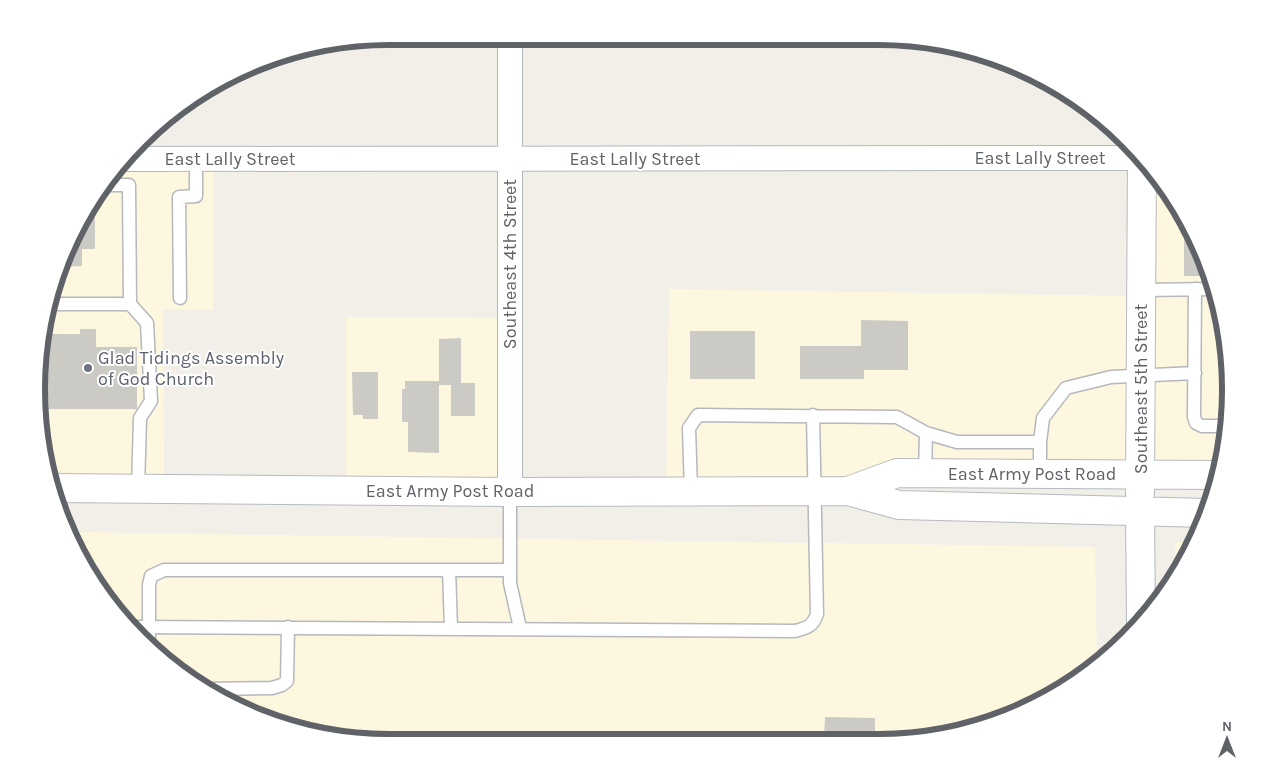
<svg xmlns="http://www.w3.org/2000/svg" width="1267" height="779" viewBox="0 0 1267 779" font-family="Karla,sans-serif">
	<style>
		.commercial { fill: #fef7e0 }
		.building { fill: #cccac5 }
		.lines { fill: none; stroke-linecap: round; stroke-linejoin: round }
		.service-casing { stroke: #b5b8bc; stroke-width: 15 }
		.minor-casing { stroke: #b5b8bc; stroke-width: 26 }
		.tertiary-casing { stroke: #b5b8bc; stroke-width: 30 }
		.secondary-casing { stroke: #b6babf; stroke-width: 30 }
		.service { stroke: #fff; stroke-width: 12 }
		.minor { stroke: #fff; stroke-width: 24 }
		.tertiary { stroke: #fff; stroke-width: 28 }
		.secondary { stroke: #fff; stroke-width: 28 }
		.worship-dot { fill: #6b7280; stroke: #fff; stroke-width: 2 }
		.labels { text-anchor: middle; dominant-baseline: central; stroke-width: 4; stroke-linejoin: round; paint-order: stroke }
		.street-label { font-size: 18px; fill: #5f6368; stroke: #fff }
		.worship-label { font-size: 18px; fill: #5b616d; stroke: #fff; text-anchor: start }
		.rim { fill: none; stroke: #5f6368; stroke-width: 6 }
	</style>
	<rect width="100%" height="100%" fill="#f1efe8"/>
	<path class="commercial" d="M 128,159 L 214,159 L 213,310 L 163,310 L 164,491 L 53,489 L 36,389 L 55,276 L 96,193 Z
		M 1142,180 L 1160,180 L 1183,213 L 1212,276 L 1228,343 L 1230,412 L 1220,475 L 666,492 L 669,289 L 1141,296 Z
		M 346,317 L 511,318 L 510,492 L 346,490 Z
		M 70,532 L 1095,547 L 1097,665 L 1054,696 L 969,731 L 901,742 L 344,740 L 255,716 L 175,670 L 96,586 Z
		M 1175,542 L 1196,542 L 1177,574 Z"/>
	<path class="building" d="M 84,217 L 95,217 L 95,249 L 82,249 L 82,266 L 60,267 Z
		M 1184,225 L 1189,225 L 1212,276 L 1184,276 Z
		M 861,320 L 908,321 L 908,370 L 864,370 L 864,379 L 800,379 L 800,346 L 861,346 Z
		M 80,329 L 96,329 L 96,347 L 137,347 L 137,409 L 40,409 L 36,389 L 45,334 L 80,334 Z
		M 690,331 L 755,331 L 755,379 L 690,379 Z
		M 461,338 L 461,383 L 475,383 L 475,416 L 451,416 L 451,385 L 439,385 L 439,453 L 408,452 L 408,422 L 402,422 L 402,389 L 405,389 L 405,381 L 439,381 L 439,339 Z
		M 352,372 L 378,372 L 378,419 L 363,419 L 363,415 L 353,415 Z
		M 825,717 L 875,718 L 875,742 L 741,741 L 741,736 L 824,736 Z"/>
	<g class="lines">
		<g class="service-casing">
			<path id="service" d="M 104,185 L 129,185 L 130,304
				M 1195,289 L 1194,417 L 1196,423 L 1202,426 L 1228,426
				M 1142,290 L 1215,289
				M 180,298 L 179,197 L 196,196 L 196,159
				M 50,304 L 130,304 L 147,323 L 151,401 L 140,418 L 138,489
				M 1040,442 L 1040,474
				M 925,473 L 926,433
				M 691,491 L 689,428 L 698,415 L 897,417 L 926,433 L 957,442 L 1040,442 L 1043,418 L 1066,388 L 1111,377 L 1195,373
				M 510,492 L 510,583 L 520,628
				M 449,570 L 451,628
				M 134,627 L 795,631 C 807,628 813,626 817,614 L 813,415
				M 149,643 L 149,585 L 151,576 L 164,570 L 509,570
				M 208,689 L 272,688 L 282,685 L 287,681 L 288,627"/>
		</g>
		<g class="minor-casing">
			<path id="minor" d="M 510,37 L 510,492
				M 128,159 L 1142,158"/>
		</g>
		<g class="tertiary-casing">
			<path id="tertiary" d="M 1140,512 L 1141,622"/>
		</g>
		<g class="secondary-casing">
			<path id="secondary" d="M 52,488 L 510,492 L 848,491 L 899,505 L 1207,513
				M 848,491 L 897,473 L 1220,475
				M 1140,493 L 1142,156"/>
		</g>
		<use href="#service" class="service"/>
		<use href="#minor" class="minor"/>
		<use href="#tertiary" class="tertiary"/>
		<use href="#secondary" class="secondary"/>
	</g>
	<circle class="worship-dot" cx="88" cy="368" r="5"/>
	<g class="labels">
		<g class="street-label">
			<text x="1040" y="158">East Lally Street</text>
			<text x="230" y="159">East Lally Street</text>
			<text x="635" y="159">East Lally Street</text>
			<text transform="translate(510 264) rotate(-90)">Southeast 4th Street</text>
			<text transform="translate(1141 389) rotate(-90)">Southeast 5th Street</text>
			<text x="1032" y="474">East Army Post Road</text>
			<text x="450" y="491">East Army Post Road</text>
		</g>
		<g class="worship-label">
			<text x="98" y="358">Glad Tidings Assembly<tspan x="98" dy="21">of God Church</tspan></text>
		</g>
	</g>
	<path d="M0 0H1267V779H0ZM389 45H878A344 344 0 0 1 1222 389V390A344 344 0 0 1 878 734H389A344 344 0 0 1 45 390V389A344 344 0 0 1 389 45Z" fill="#fff" fill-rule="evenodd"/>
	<path class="rim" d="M389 45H878A344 344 0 0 1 1222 389V390A344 344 0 0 1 878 734H389A344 344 0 0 1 45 390V389A344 344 0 0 1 389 45Z"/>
	<g transform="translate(1227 739)" stroke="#ffffff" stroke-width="4" paint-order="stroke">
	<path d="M0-4L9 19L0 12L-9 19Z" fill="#5f6368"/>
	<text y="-8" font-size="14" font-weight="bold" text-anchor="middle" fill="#5f6368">N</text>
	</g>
</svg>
